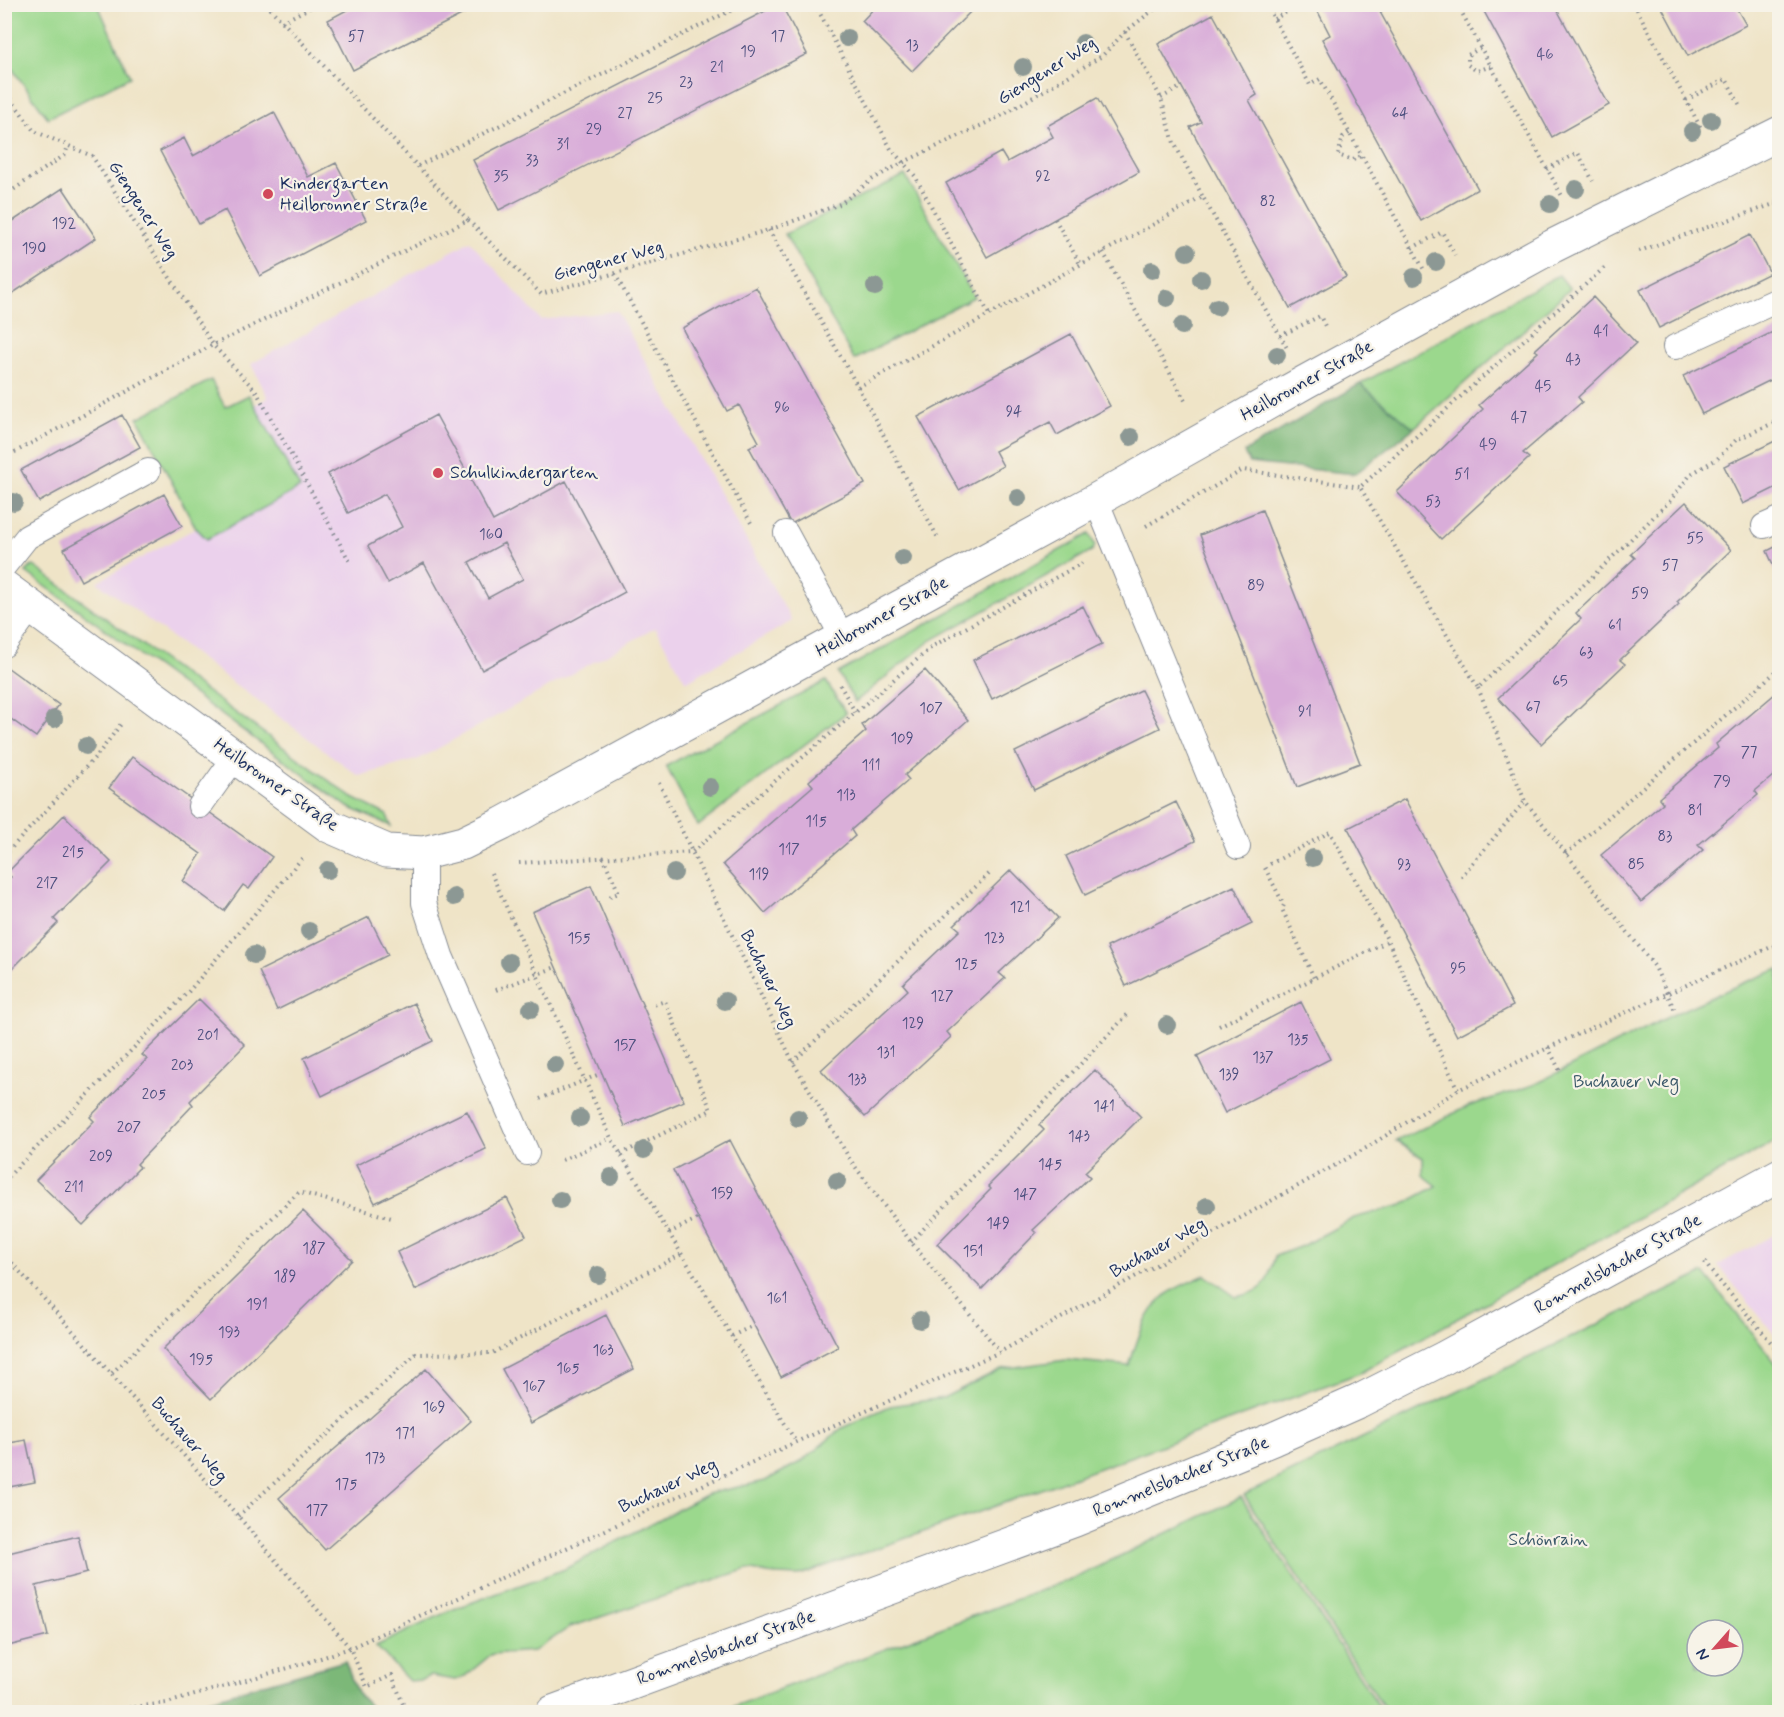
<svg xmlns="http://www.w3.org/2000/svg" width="1784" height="1717" viewBox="0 0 1784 1717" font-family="Mynerve,sans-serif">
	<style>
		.built { fill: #ebd1ec }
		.green { fill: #9bd88d; stroke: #5b8476; stroke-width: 1.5; fill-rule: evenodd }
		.forest { fill: #7cb878; stroke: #4c746b; stroke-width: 1.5 }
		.building { fill: #d9add9; fill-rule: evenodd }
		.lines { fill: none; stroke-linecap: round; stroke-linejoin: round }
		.service-casing { stroke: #858a92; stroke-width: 26 }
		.minor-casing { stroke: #858a92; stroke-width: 35 }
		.secondary-casing { stroke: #858a92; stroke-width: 35 }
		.path { stroke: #858a92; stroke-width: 4; stroke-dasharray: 1.5 4.5; stroke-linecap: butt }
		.service { stroke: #fff; stroke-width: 24 }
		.minor { stroke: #fff; stroke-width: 33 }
		.secondary { stroke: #fff; stroke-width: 33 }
		.tree { fill: #8c9894 }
		.poi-dot { fill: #d1495b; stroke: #f7f3e8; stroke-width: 2 }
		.labels { text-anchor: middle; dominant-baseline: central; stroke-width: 4.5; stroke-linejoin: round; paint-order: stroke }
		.number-label { font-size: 15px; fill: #4a4e7d }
		.street-label { font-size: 18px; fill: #1b2f5e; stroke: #f7f3e8 }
		.poi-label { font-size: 18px; fill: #1b2f5e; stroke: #f7f3e8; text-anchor: start }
		.park-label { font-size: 18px; fill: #3b596a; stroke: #f7f3e8 }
	</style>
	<rect width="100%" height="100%" fill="#f7f3e8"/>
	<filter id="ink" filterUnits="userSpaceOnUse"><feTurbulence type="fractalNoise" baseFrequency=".0167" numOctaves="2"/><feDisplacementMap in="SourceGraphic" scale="12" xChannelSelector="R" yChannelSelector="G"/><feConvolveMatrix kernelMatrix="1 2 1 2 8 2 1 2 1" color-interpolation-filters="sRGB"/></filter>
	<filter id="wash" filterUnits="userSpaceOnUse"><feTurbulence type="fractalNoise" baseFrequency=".008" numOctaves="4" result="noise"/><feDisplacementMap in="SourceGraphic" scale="24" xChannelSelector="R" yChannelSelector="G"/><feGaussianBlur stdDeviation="1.35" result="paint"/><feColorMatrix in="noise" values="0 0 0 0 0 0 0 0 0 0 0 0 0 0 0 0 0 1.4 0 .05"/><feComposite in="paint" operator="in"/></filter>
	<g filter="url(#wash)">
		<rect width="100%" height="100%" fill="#efe4c7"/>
		<path class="built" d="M 470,241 L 541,320 L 617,311 L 792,621 L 686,682 L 655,628 L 419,759 L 359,776 L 97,582 L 196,528 L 138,418 L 211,380 L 225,407 L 249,395 L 254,405 L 268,398 L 251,364 Z
			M 1779,1232 L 1779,1340 L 1718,1265 Z"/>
		<path class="green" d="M 5,4 L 98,5 L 130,77 L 48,118 L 5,59 Z
			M 905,175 L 974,297 L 854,360 L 785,234 Z
			M 1559,275 L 1570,289 L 1414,428 L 1360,384 Z
			M 211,380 L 225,407 L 249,395 L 300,488 L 207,539 L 196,528 L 138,418 Z
			M 1089,534 L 1095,545 L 1093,550 L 930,641 L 855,702 L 838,673 Z
			M 34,566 L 353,798 L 387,815 L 391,826 L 348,807 L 26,572 L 31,567 Z
			M 826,681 L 846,713 L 698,826 L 666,766 Z
			M 1779,969 L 1779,1139 L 1360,1373 L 938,1527 L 797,1576 L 778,1575 L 747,1569 L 570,1627 L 534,1651 L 492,1654 L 465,1676 L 455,1680 L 431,1676 L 421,1680 L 409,1681 L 376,1646 L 451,1610 L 565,1569 L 707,1494 L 765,1481 L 802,1461 L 842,1428 L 890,1406 L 943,1398 L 1001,1369 L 1066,1360 L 1129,1366 C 1137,1341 1145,1312 1166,1295 C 1177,1286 1193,1281 1205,1275 L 1236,1297 C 1267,1291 1266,1284 1275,1256 L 1302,1246 L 1354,1218 L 1402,1205 L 1437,1186 L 1423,1175 L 1423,1158 L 1396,1141 L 1469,1106 L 1533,1085 L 1676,1013 L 1743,983 Z
			M 1704,1273 L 1779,1367 L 1779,1712 L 1387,1712 L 1244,1495 ZM 1697,1630 L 1733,1630 L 1733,1666 L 1697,1666 Z
			M 1241,1497 L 1383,1712 L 719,1712 L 1081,1575 Z"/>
		<path class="forest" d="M 1360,384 L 1414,428 L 1355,474 L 1249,463 L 1244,452 Z
			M 345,1661 L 357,1693 L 376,1712 L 165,1712 Z"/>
		<g id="blocks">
			<path class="building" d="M 358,4 L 483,4 L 353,70 L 328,20 Z
				M 779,4 L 781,4 L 807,54 L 499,210 L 473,160 Z
				M 878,4 L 978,4 L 912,71 L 862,21 Z
				M 1314,4 L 1387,4 L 1388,7 L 1380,12 L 1478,189 L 1421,221 L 1322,39 L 1330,35 Z
				M 1480,4 L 1554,4 L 1609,105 L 1552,137 Z
				M 1660,4 L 1734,4 L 1746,25 L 1688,56 Z
				M 1213,14 L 1257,95 L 1249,100 L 1346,277 L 1290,308 L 1190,127 L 1201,122 L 1158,44 Z
				M 1097,98 L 1139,172 L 987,257 L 946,183 L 1001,152 L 1007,162 L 1053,137 L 1047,126 Z
				M 274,112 L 308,177 L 336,163 L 366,220 L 260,276 L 225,210 L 199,224 L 160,151 L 184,138 L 193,156 Z
				M 63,188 L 96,238 L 4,299 L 4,227 Z
				M 1750,235 L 1770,273 L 1659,328 L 1640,290 Z
				M 756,287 L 865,484 L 791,524 L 749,447 L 759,442 L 739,405 L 727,411 L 682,328 Z
				M 1593,297 L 1636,343 L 1578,397 L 1582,402 L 1523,453 L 1529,458 L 1441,539 L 1397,492 L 1483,409 L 1479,405 L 1538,352 L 1535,350 Z
				M 1779,329 L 1779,376 L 1702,414 L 1683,376 Z
				M 1071,334 L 1110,406 L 1057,435 L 1050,422 L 995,451 L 1003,466 L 959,490 L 918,417 Z
				M 122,415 L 140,447 L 39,502 L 21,470 Z
				M 436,415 L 493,521 L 566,481 L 625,592 L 482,670 L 424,563 L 388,583 L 368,546 L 402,527 L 385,494 L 348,513 L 328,474 ZM 504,543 L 523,579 L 488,598 L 469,562 Z
				M 1779,439 L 1779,486 L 1743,504 L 1724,466 Z
				M 164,494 L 182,526 L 81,581 L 64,549 Z
				M 1686,502 L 1731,550 L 1677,602 L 1679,604 L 1620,660 L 1625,664 L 1541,744 L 1498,698 L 1581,619 L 1576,613 L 1635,558 L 1631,554 Z
				M 1262,510 L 1360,763 L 1297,787 L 1200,535 Z
				M 1779,545 L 1779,578 L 1767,551 Z
				M 1083,606 L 1102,644 L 992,699 L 973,660 Z
				M 4,665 L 59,705 L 36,737 L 4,714 Z
				M 925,670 L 968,720 L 905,775 L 909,780 L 851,830 L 855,836 L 765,913 L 723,864 L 813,786 L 809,781 L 866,731 L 862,725 Z
				M 1141,690 L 1160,728 L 1034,790 L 1015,752 Z
				M 1776,693 L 1779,696 L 1779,771 L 1755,791 L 1758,795 L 1698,845 L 1703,850 L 1641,902 L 1601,855 L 1663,803 L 1659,798 L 1718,748 L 1716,744 Z
				M 132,757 L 272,857 L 249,889 L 243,885 L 224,911 L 183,881 L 201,854 L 109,788 Z
				M 1405,799 L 1513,1006 L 1457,1036 L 1348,828 Z
				M 1176,802 L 1195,841 L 1085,895 L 1066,856 Z
				M 64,815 L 111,862 L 54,919 L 58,923 L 4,977 L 4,883 L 11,877 L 7,873 Z
				M 1011,870 L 1058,918 L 999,973 L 1005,978 L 947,1032 L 951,1037 L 865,1117 L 821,1070 L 908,990 L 903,984 L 960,930 L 954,925 Z
				M 591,886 L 684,1101 L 625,1126 L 532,912 Z
				M 1234,886 L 1252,924 L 1126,986 L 1107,947 Z
				M 369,917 L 388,955 L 277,1010 L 259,971 Z
				M 199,999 L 245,1045 L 190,1101 L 193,1105 L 137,1164 L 140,1167 L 83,1225 L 36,1180 L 94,1121 L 90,1117 L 147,1059 L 142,1055 Z
				M 1301,1002 L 1330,1059 L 1225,1113 L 1197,1056 Z
				M 414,1003 L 433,1041 L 322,1096 L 304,1058 Z
				M 1095,1070 L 1141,1117 L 1085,1172 L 1090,1177 L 1033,1230 L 1036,1233 L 982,1289 L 937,1244 L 991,1189 L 988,1186 L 1044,1130 L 1039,1125 Z
				M 467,1111 L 486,1149 L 375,1203 L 356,1165 Z
				M 730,1140 L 838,1347 L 781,1377 L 673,1170 Z
				M 507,1198 L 526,1236 L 415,1290 L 397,1252 Z
				M 303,1211 L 352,1260 L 211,1399 L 163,1349 Z
				M 606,1315 L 634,1369 L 531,1423 L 502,1369 Z
				M 426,1369 L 471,1421 L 325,1550 L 279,1498 Z
				M 26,1440 L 35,1482 L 4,1488 L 4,1444 Z
				M 78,1536 L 87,1573 L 36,1586 L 48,1636 L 4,1647 L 4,1554 Z"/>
		</g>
	</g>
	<g filter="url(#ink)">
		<use href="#blocks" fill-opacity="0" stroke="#858a92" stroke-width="1.5"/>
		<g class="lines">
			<g class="service-casing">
				<path id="service" d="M 1675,347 L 1780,299
					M 1096,500 L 1238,847
					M 1764,526 L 1780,519
					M 786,533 L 843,638
					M 4,566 L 27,537 L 148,471
					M 4,645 L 31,607
					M 200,806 L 235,757
					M 424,853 L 424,903 L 441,956 L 527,1153"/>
			</g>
			<g class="minor-casing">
				<path id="minor" d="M 4,587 L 329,826 L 387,851 L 424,853 L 463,843 L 502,824 L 1096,500 L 1305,382 L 1553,246 L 1780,133"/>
			</g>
			<g class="secondary-casing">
				<path id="secondary" d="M 553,1712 L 1075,1520 L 1273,1439 L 1359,1401 L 1444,1358 L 1780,1175"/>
			</g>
			<path class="path" d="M 266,4 L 468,220
				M 815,4 L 891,149 L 915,176 L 989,314
				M 1266,4 L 1310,85 L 1320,79 L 1424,270
				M 1457,4 L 1562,196
				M 1634,4 L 1701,128
				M 1274,19 L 1301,4
				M 282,22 L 317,4
				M 1125,32 L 1161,98 L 1174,143 L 1203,197
				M 1480,48 L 1468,55 L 1468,65 L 1477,71 L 1491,66
				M 4,89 L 34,131 L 92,156 L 213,345 L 256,391 L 350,562
				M 1161,98 L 1181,87
				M 1686,100 L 1726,79 L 1741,107
				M 1349,133 L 1343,137 L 1338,155 L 1353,160 L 1361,156
				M 418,166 L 744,4
				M 1547,169 L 1578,153 L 1593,181
				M 4,196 L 65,155 L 68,146
				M 1055,219 L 1080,264
				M 769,230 L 858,387 L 939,540
				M 1412,248 L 1442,232 L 1455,255
				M 1639,251 L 1780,202
				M 1103,252 L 1187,404
				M 1604,268 L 1360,487 L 1478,688 L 1669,502 L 1691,474 L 1717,459 L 1736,440 L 1780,420
				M 615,274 L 751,523
				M 1280,336 L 1320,316 L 1325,326
				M 858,387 L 1203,197 L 1287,348
				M 4,458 L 213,345 L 468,220 L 541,294 L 769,230 L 840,204 L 873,179 L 902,163 L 1001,116 L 1102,56 L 1125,32 L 1161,4
				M 1146,526 L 1243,470 L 1360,487
				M 840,685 L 855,712
				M 1478,688 L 1525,801 L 1655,967 L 1676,1013
				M 659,783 L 793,1062 L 851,1161 L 911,1242 L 1000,1352
				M 1566,854 L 1780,668
				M 4,856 L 99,753 L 121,724
				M 603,857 L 619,893 L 606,898
				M 519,863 L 692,852 L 933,646 L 1082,563
				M 1270,864 L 1330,832 L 1388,941 L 1458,1090
				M 1265,868 L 1284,905 L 1282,909 L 1314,978
				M 491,873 L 611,1138 L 796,1442
				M 1461,877 L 1525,801
				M 496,990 L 556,967
				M 1219,1026 L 1388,941
				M 1548,1047 L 1560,1071
				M 793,1062 L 990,873
				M 540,1099 L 602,1073
				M 621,1154 L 711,1110 L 665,1001 L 651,1006
				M 562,1160 L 611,1138
				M 4,1181 L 189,991 L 303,857
				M 669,1233 L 699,1218
				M 911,1242 L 1130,1012
				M 4,1254 L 238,1516 L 350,1648 L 367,1687 L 392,1675 L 406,1712
				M 1705,1262 L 1710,1270 L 1780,1353
				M 732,1336 L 754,1325
				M 112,1373 L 299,1192 L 395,1219
				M 238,1516 L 416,1354 L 492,1353 L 682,1254
				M 93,1712 L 167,1703 L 309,1662 L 350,1648 L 796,1442 L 1000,1352 L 1366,1148 L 1458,1090 L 1580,1033 L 1780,943"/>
			<use href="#service" class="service"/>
			<use href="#minor" class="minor"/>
			<use href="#secondary" class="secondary"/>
		</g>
		<g class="tree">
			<circle cx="847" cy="38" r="9"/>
			<circle cx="1083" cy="43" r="9"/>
			<circle cx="1023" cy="67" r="9"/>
			<circle cx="1711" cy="120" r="9"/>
			<circle cx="1692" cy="131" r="9"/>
			<circle cx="1576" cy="189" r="9"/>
			<circle cx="1550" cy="204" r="9"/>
			<circle cx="1187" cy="252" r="9"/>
			<circle cx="1436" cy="262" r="9"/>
			<circle cx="1152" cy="270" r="9"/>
			<circle cx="1414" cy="277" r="9"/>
			<circle cx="1201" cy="279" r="9"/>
			<circle cx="875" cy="287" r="9"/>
			<circle cx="1167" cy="298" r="9"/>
			<circle cx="1217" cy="307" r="9"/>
			<circle cx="1182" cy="326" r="9"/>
			<circle cx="1277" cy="355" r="9"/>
			<circle cx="1131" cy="437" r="9"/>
			<circle cx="1018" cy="498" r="9"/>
			<circle cx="14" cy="502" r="9"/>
			<circle cx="903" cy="558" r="9"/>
			<circle cx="54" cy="719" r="9"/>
			<circle cx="86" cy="746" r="9"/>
			<circle cx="710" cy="787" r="9"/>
			<circle cx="1313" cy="858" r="9"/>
			<circle cx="328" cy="870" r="9"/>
			<circle cx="674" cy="873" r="9"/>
			<circle cx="454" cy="897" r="9"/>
			<circle cx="309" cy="931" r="9"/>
			<circle cx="254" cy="955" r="9"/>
			<circle cx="509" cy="962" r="9"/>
			<circle cx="725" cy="1001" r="9"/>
			<circle cx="531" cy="1009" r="9"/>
			<circle cx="1167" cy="1025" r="9"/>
			<circle cx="555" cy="1065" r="9"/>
			<circle cx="580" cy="1118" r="9"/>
			<circle cx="798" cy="1118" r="9"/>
			<circle cx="644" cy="1150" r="9"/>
			<circle cx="611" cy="1177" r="9"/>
			<circle cx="837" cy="1181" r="9"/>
			<circle cx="560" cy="1200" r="9"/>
			<circle cx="1207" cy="1206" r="9"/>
			<circle cx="598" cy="1275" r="9"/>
			<circle cx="920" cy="1320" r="9"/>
		</g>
	</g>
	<g class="poi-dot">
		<circle cx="268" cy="194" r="6"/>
		<circle cx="438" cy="473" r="6"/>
	</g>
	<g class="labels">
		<g class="number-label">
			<text x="356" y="37">57</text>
			<text x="778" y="37">17</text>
			<text x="912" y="46">13</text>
			<text x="748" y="52">19</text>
			<text x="1545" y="55">46</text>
			<text x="717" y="68">21</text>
			<text x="686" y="83">23</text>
			<text x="655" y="99">25</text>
			<text x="625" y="114">27</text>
			<text x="1400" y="114">64</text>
			<text x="594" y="130">29</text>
			<text x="563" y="145">31</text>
			<text x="532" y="161">33</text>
			<text x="501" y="177">35</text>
			<text x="1043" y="177">92</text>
			<text x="1268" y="202">82</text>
			<text x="64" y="224">192</text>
			<text x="34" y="249">190</text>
			<text x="1601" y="332">41</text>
			<text x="1573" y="360">43</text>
			<text x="1543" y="387">45</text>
			<text x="782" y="408">96</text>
			<text x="1014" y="412">94</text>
			<text x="1519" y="418">47</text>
			<text x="1488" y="445">49</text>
			<text x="1462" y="475">51</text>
			<text x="1433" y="502">53</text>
			<text x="491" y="535">160</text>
			<text x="1695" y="539">55</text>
			<text x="1670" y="566">57</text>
			<text x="1256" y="586">89</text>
			<text x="1640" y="594">59</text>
			<text x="1615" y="626">61</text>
			<text x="1586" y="653">63</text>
			<text x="1560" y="682">65</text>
			<text x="1533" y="708">67</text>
			<text x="931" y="709">107</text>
			<text x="1305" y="712">91</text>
			<text x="902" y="739">109</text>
			<text x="1749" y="753">77</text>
			<text x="871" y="766">111</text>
			<text x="1722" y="782">79</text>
			<text x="846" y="796">113</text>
			<text x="1695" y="811">81</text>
			<text x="816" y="822">115</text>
			<text x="1665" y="837">83</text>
			<text x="789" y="850">117</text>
			<text x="73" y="853">215</text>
			<text x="1404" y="865">93</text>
			<text x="1636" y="865">85</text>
			<text x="759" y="875">119</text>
			<text x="47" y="884">217</text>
			<text x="1020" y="908">121</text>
			<text x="579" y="939">155</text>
			<text x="994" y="939">123</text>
			<text x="966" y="965">125</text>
			<text x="1458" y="969">95</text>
			<text x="942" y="997">127</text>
			<text x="913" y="1024">129</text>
			<text x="208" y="1036">201</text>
			<text x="1298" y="1040">135</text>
			<text x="625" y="1046">157</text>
			<text x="886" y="1053">131</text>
			<text x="1263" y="1058">137</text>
			<text x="182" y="1066">203</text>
			<text x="1229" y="1075">139</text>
			<text x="857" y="1080">133</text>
			<text x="154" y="1095">205</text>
			<text x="1104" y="1107">141</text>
			<text x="129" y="1128">207</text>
			<text x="1079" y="1137">143</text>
			<text x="101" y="1157">209</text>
			<text x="1050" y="1165">145</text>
			<text x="74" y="1188">211</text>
			<text x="722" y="1194">159</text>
			<text x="1025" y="1195">147</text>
			<text x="998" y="1224">149</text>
			<text x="314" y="1249">187</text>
			<text x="973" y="1252">151</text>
			<text x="285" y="1277">189</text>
			<text x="777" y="1299">161</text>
			<text x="257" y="1305">191</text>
			<text x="229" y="1333">193</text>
			<text x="603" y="1351">163</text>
			<text x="201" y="1360">195</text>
			<text x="568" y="1369">165</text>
			<text x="534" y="1387">167</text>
			<text x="434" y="1408">169</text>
			<text x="405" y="1434">171</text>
			<text x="375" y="1459">173</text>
			<text x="346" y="1485">175</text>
			<text x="317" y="1511">177</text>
		</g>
		<g class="street-label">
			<text transform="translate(1047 71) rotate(-32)">Giengener Weg</text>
			<text transform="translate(143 210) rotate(57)">Giengener Weg</text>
			<text transform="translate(608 261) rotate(-15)">Giengener Weg</text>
			<text transform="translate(1307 381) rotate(-29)">Heilbronner Straße</text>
			<text transform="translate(882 617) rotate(-29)">Heilbronner Straße</text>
			<text transform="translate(276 785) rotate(35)">Heilbronner Straße</text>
			<text transform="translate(768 979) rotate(64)">Buchauer Weg</text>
			<text transform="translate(1158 1248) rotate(-29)">Buchauer Weg</text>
			<text transform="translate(1618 1264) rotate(-29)">Rommelsbacher Straße</text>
			<text transform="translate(189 1440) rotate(49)">Buchauer Weg</text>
			<text transform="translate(1181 1477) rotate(-22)">Rommelsbacher Straße</text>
			<text transform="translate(668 1486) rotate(-25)">Buchauer Weg</text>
			<text transform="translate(726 1648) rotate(-20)">Rommelsbacher Straße</text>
		</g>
		<g class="poi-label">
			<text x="280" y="184">Kindergarten<tspan x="280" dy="21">Heilbronner Straße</tspan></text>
			<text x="450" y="473">Schulkindergarten</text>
		</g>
		<g class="park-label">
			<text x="1626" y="1082">Buchauer Weg</text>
			<text x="1548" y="1540">Schönrain</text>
		</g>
	</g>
	<rect width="1784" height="1717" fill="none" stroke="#f7f3e8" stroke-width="24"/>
	<g transform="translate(1715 1648) rotate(242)"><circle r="28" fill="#f7f3e8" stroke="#9fa5b1" stroke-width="1.5"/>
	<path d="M0-4.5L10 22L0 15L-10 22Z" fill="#d1495b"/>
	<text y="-9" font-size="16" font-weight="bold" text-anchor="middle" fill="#1b2f5e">N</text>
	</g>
</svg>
